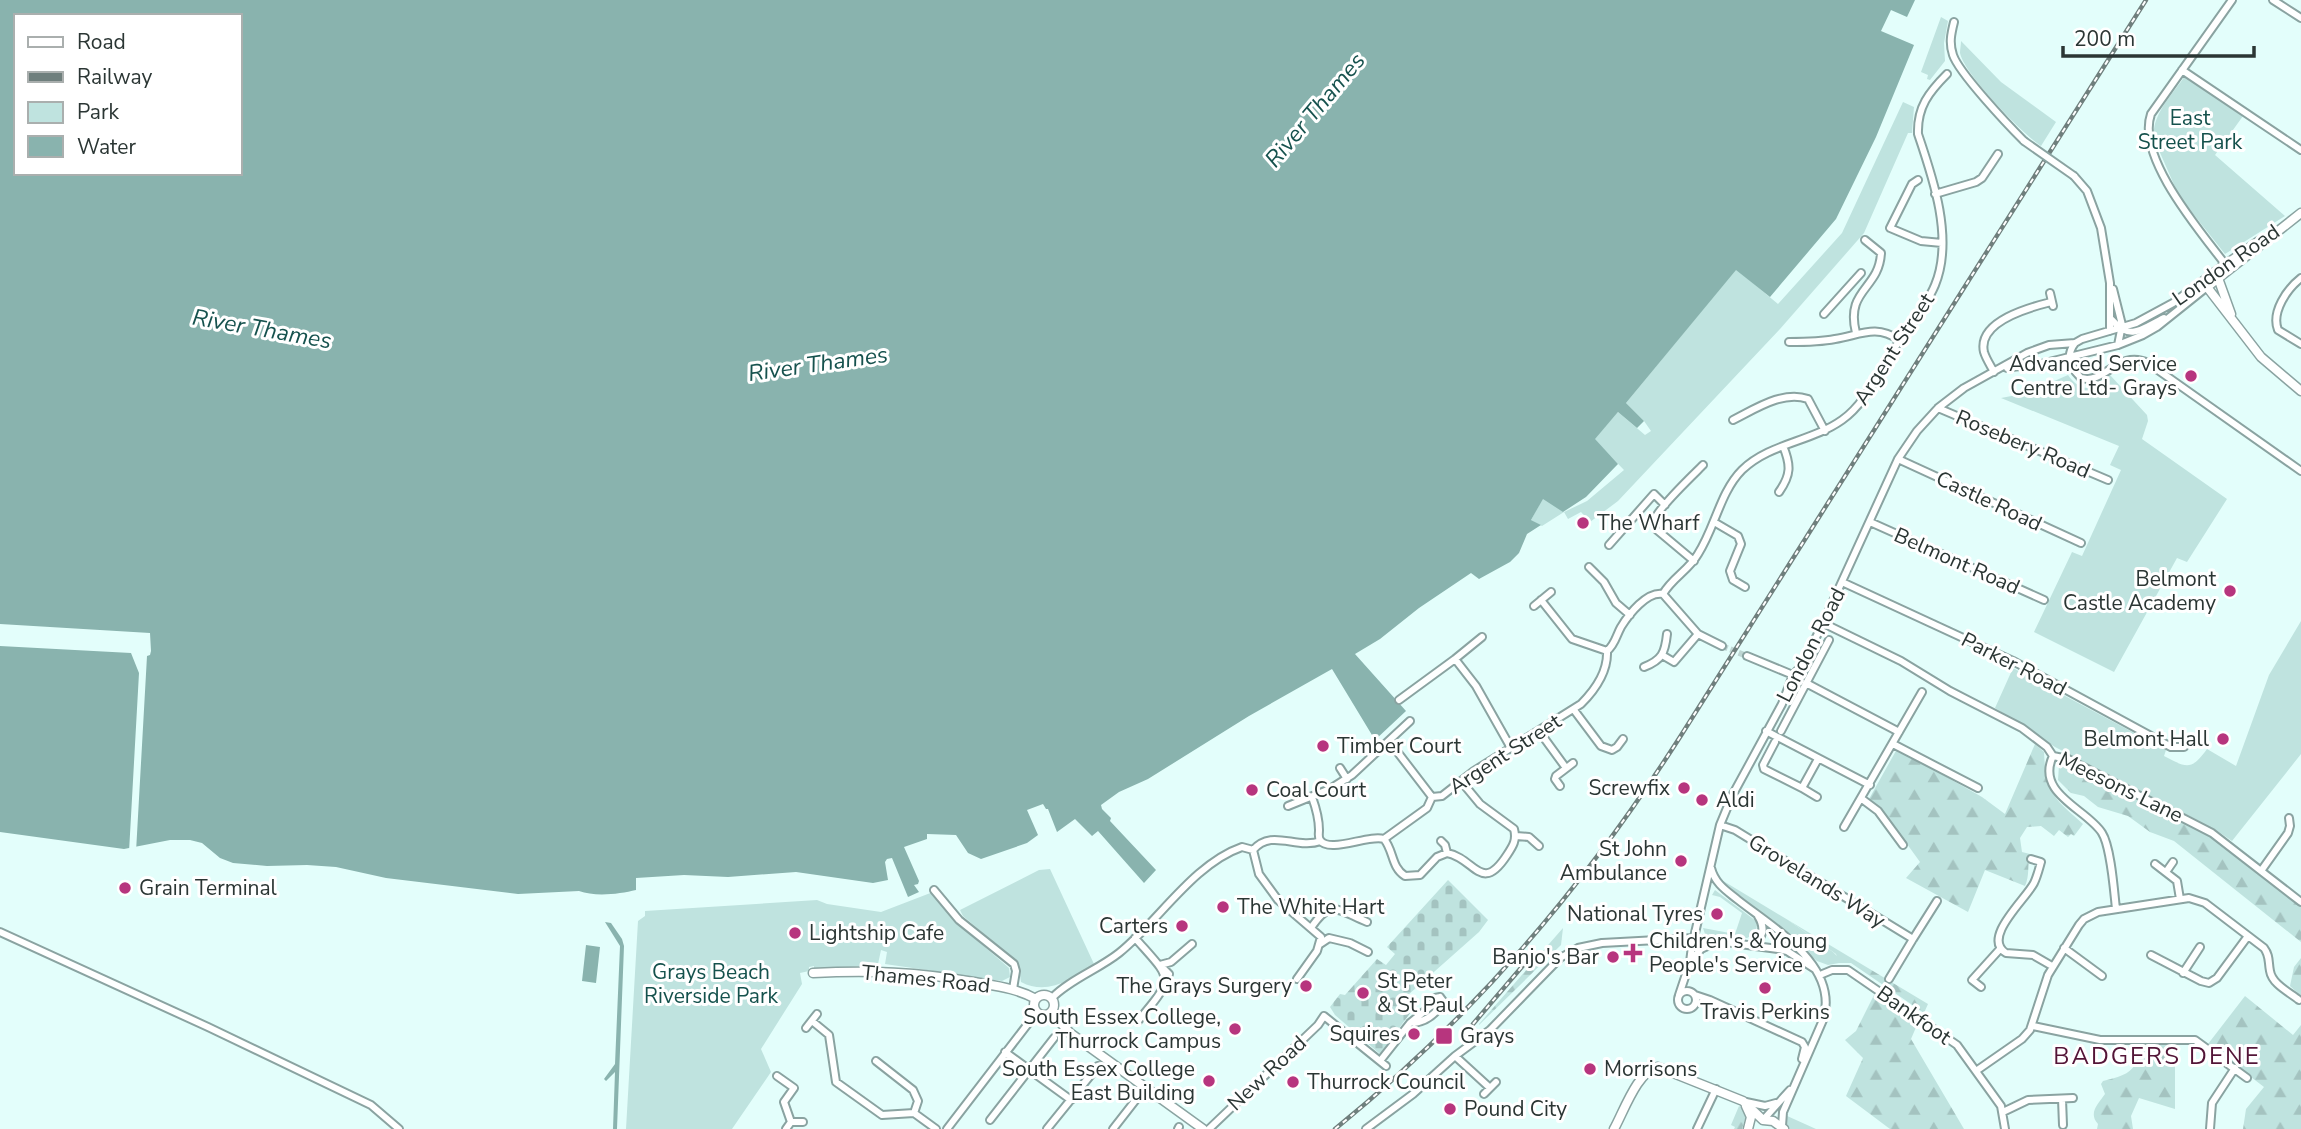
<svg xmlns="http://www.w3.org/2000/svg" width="2301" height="1129" viewBox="0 0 2301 1129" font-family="'Nunito Sans',sans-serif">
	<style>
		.green { fill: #bfe3df }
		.forest { fill: url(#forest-firs) }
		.cemetery { fill: url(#cemetery-stones) }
		.water { fill: #89b3ae; fill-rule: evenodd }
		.pier { fill: #e3fefb }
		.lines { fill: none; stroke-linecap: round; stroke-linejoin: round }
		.minor-tunnel { stroke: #bed6d3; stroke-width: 6; stroke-dasharray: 6 3; stroke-linecap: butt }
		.minor-casing { stroke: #8aa3a1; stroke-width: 10 }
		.major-casing { stroke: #8aa3a1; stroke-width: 11 }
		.minor { stroke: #fff; stroke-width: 6 }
		.major { stroke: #fff; stroke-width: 8 }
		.rail-casing { stroke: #6f7f7d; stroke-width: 4.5 }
		.rail { stroke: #fff; stroke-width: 2; stroke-dasharray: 5; stroke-linecap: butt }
		.minor-bridge-casing { stroke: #8aa3a1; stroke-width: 10; stroke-linecap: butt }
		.minor-bridge { stroke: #fff; stroke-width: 6 }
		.poi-dot { fill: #b7357e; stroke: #fff; stroke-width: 2.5 }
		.labels { text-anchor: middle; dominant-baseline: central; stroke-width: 6; stroke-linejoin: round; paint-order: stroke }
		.park-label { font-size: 21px; fill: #14514c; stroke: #fff }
		.street-label { font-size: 21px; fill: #2b3634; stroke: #fff }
		.poi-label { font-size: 21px; fill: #2b3634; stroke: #fff; text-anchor: start }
		.water-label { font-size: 23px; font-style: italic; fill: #16524e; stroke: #fff }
		.quarter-label { font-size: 24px; letter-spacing: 2px; fill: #531537; stroke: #fff }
	</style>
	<defs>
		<pattern id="forest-firs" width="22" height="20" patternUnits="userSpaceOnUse" patternTransform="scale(1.75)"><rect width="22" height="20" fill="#bfe3df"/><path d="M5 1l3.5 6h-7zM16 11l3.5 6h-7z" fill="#a4c3c0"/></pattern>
		<pattern id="cemetery-stones" width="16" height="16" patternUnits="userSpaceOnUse" patternTransform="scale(1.75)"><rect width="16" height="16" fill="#bfe3df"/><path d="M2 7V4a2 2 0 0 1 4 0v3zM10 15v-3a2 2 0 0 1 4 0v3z" fill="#a4c3c0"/></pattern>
	</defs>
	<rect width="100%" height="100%" fill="#e3fefb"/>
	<path class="green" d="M 1941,17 L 1948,21 L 1944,43 L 1945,61 L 1930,80 L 1927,79 L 1928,75 L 1921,72 Z
		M 1961,41 L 2001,82 L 2056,122 L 2041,146 C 2023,134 1964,74 1960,53 C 1960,49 1961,45 1961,41 Z
		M 2185,76 L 2243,116 L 2215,155 L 2285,216 L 2225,254 L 2179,196 L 2154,139 C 2151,115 2172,95 2185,76 Z
		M 1903,102 L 1914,107 L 1912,133 L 1908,133 L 1864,233 L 1780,329 L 1618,501 L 1590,522 L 1581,512 L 1568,519 L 1564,512 L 1542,526 L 1531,520 L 1543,498 L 1564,512 L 1587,501 L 1624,470 L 1594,439 L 1618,412 L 1645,435 L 1651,431 L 1644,421 L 1626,403 L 1736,269 L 1778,304 L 1842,233 Z
		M 2068,375 C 2082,395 2095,389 2110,375 L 2147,415 L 2148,421 L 2142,439 L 2227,499 L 2187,562 L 2177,558 L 2114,672 L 2034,632 L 2072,552 L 2082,556 L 2121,470 L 2110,465 L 2119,446 L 2001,398 L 2027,393 Z
		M 2301,621 L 2301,754 L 2232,841 L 2216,830 L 2055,747 L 1995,708 L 2013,668 L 2166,750 L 2164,756 C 2187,768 2191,771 2207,749 L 2236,766 L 2269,675 Z
		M 1050,869 L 1094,964 C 1071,980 1047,996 1021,982 L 1018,963 L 963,916 L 960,910 L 1039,870 Z
		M 1720,879 L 1788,920 L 1833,952 L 1839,958 L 1839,963 L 1828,965 L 1817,961 Z
		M 1715,890 L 1756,921 C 1759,929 1754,935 1747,938 L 1705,934 L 1703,928 L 1735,934 L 1742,913 L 1720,897 L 1712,895 Z
		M 933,892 L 956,922 L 1009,968 L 1010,977 L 1002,981 L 885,964 L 887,952 L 881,950 L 878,964 L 814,971 L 814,966 L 809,967 L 809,971 L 800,973 L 802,984 L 761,1049 L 771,1072 L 732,1129 L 626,1129 L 638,921 L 645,916 L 645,911 L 817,900 L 827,904 L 881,912 Z
		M 1785,1115 L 1816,1129 L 1790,1129 L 1785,1124 Z"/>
	<path class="forest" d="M 2035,744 L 2044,752 C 2046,794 2053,797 2083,824 L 2074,836 L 2071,834 L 2068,837 L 2059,830 L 2054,836 L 2041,826 L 2027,827 L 2020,838 L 2022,852 L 2030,854 C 2027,866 2030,875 2025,886 L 1985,870 L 1968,912 L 1906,878 L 1920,862 L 1881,808 L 1869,799 L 1897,749 L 1982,797 L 2005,814 Z
		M 2059,765 L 2071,768 L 2210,836 L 2237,855 L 2301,907 L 2301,942 L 2174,841 L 2150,832 L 2128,816 L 2098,807 L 2084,796 L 2071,793 L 2058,780 Z
		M 1788,920 L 1928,1004 L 1924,1013 L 1851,963 L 1839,963 L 1836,954 Z
		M 1563,928 L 1561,945 L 1479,1025 L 1479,1024 Z
		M 2301,958 L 2301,996 L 2290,986 L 2294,967 Z
		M 1874,995 L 1917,1025 L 1911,1039 L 1964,1129 L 1890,1129 L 1846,1096 L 1863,1058 L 1845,1040 L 1856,1031 Z
		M 2245,996 L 2293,1035 L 2301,1025 L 2301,1129 L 2243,1129 L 2246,1109 L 2264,1087 L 2208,1044 Z
		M 2138,1044 L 2175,1044 L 2175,1109 L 2139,1098 L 2131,1116 L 2133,1129 L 2097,1129 L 2098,1124 C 2088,1113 2098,1104 2105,1094 L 2101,1084 L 2103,1081 C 2126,1075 2139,1073 2138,1044 Z
		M 1739,1106 L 1743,1108 L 1746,1116 L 1742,1129 L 1734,1129 L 1735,1127 L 1731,1125 Z"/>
	<path class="cemetery" d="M 1448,880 L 1488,920 L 1479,932 L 1408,995 L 1405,1004 L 1411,1012 L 1380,1054 L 1335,1015 L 1330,1007 L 1340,994 L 1345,995 L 1377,959 L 1386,965 L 1395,954 L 1387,947 Z"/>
	<path class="water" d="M 0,0 L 1915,0 L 1907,17 L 1891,10 L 1881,31 L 1914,45 L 1876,137 L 1836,219 L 1770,297 L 1736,270 L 1626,403 L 1644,421 L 1637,428 L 1618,412 L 1595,439 L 1618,464 L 1586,497 L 1563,512 L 1543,499 L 1531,520 L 1541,525 L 1527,534 L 1519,553 L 1510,562 L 1479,579 L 1471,573 L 1419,608 L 1380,639 L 1355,654 L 1406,711 L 1375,740 L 1332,669 L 1249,716 L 1148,779 L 1119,792 L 1101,805 L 1102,809 L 1111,818 L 1110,821 L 1156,870 L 1144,883 L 1098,831 L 1092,836 L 1075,819 L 1057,832 L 1048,809 L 1046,809 L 1043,804 L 1027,810 L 1038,835 L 1027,843 L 981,859 L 968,853 L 956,835 L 927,834 L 927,839 L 904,847 L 919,881 L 918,884 L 914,885 L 919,892 L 908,897 L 892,858 L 887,859 L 885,862 L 888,880 L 873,883 L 796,872 L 728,877 L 684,875 L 636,878 L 636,890 C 620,894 595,897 579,891 L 518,894 L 386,878 L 336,867 L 307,865 L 267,866 L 233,863 L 220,858 L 202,843 L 190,840 L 170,840 L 124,849 L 0,832 ZM 16,16 L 240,16 L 240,173 L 16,173 Z
		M 605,922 L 611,923 L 622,939 L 624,946 L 617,1129 L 613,1129 L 615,1072 L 606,1081 L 604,1079 L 615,1064 L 620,946 Z
		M 586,945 L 600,947 L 596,983 L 582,981 Z"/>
	<path class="pier" d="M 0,624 L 150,633 L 151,651 L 150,655 L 147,656 L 136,852 L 129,852 L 139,673 L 131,653 L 0,646 Z"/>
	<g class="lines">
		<path class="minor-tunnel" d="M 1722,646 L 1747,656"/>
		<g class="minor-casing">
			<path id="minor" d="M 2273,0 L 2301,18
				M 1954,22 C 1951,34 1949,43 1953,55 C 1959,73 2008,125 2024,141
				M 2182,70 L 2301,150
				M 2074,176 L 2087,191 L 2101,228 L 2110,283 L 2110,331
				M 1918,180 L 1912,184 L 1890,228 L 1921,241 L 1942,243
				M 1935,194 L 1976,182 L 1982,178 L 1998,154
				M 2225,264 C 2200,231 2136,157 2151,114 L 2232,0
				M 2301,278 C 2287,289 2271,312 2278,330 L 2301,344
				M 2113,289 L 2122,325 L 2118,345
				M 2050,293 L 2053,306
				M 1824,314 L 1861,273
				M 2112,320 C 2131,342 2143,328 2164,318
				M 1856,333 C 1845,289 1879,290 1881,253 L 1865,240
				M 1789,342 C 1804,342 1820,342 1835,339 C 1860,335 1876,324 1899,340
				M 2075,343 C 2065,356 2070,367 2081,378 C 2105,385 2118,349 2148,363 L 2301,471
				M 2007,368 C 2019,365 2029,366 2041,364 L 2118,345 L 2143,335 L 2157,327 L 2207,287
				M 1994,372 C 1991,366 1986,359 1984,352 C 1977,321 2031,307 2051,302
				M 1938,408 L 2108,480
				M 1733,420 C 1755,409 1783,390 1808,399 L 1825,431
				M 1898,459 L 2081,543
				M 1779,492 C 1791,475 1791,465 1783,446
				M 1714,522 L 1738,536 L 1741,544 L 1730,571 L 1733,580 L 1745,587
				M 1870,522 L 2044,600
				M 1609,545 L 1654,494 L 1665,505
				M 1694,561 L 1657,530 C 1655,525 1654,524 1655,519 C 1658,508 1693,475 1703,465
				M 1589,567 L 1604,582 L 1616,603 L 1630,615
				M 1842,582 L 2013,661 L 2171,747 L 2184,747
				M 1663,594 C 1672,578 1689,570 1698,554 C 1715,528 1720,492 1742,470 C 1770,443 1811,442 1842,420 C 1865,404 1877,375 1892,352 C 1906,330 1925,309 1935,285 C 1954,239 1933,178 1918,134 C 1917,107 1929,92 1947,74
				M 1663,594 L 1698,634 L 1722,646
				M 1541,600 L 1572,639 L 1607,651
				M 1534,606 L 1551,592
				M 1823,623 L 1901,661 L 1950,691 L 2022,728 L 2047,747 L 2053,756
				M 1662,655 L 1674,662 L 1698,634
				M 1747,656 L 1793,675
				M 1455,659 L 1482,637
				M 1644,667 C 1662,660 1665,653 1667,634
				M 1806,683 L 1899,732
				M 1399,700 L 1455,659 L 1476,686 L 1511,748
				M 1574,710 L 1601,746 L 1612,750 L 1617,747 L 1623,739
				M 1539,731 L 1566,768
				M 1766,731 L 1870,785
				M 1781,731 L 1829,640
				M 1389,741 L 1432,797
				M 1775,742 L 1763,765 L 1764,769 L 1802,788
				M 1893,744 L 1978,788
				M 2053,756 L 2068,759 L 2212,833 L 2301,902
				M 2053,756 C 2035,794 2087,809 2102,833 C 2111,847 2114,891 2116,909
				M 1340,768 L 1347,779
				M 1560,786 L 1555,779 L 1556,776 L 1573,763
				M 1312,797 C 1316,808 1319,818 1319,830 C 1319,834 1318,837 1320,840 C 1329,854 1369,834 1384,839 L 1427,808 L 1432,797
				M 1432,797 L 1442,796 L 1474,771 L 1581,704 C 1595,690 1608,672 1607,651 C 1615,645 1616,636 1621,627 C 1629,614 1647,591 1663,594
				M 1817,797 L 1802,788 L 1818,759
				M 1862,799 L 1878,811 L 1903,845
				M 1288,806 L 1330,789 L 1352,775 L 1410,721
				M 1720,825 L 1735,830 L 1913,939 L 1937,901
				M 1844,827 L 1922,692
				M 1516,836 L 1529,837 L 1539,846
				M 1384,839 C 1394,851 1391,867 1405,876 L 1420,875 L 1437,857 L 1447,853 C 1475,858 1481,895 1507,855 C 1513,846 1517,840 1514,829 L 1480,804 L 1461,781
				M 1441,841 L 1445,845 L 1447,853
				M 1253,850 L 1259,874 L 1278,900 L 1321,937 L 1317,951 L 1297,979
				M 1253,850 C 1272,828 1296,850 1321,841
				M 2031,859 L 2041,862 C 2039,869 2037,877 2034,883 C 2026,899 1981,938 2006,953 L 2033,955 L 2052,966
				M 2155,864 L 2177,881 L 2180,899
				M 1711,868 C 1715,884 1727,891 1738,900 C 1775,929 1840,966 1823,1020 L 1783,1112 L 1782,1126
				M 2261,871 L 2288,833 L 2290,826 L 2289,818
				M 2166,872 L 2173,862
				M 934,890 L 959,920 L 1014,964 L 1016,971 L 1013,989
				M 1311,928 C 1331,898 1338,910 1367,922
				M 0,932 L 208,1027 L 371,1105 L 399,1129
				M 1135,938 C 1172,980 1176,976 1138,1021
				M 1320,944 L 1329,938 L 1350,943 L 1368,952
				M 1753,945 C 1764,937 1765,927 1758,916
				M 2064,948 L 2102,976
				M 2151,955 L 2201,981 L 2209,983 L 2217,978 L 2248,936
				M 1690,962 L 1701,949 L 1714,943
				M 2183,973 L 2200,947
				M 1169,974 L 1160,965 L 1171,962 L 1192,944
				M 1820,975 L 1832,970 L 1848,970 L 1957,1045 L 2001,1106 L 2005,1129
				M 1889,979 L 1913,939
				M 1981,987 L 1972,980 L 2000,949
				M1678 1000a9 9 0 1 1 18 0a9 9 0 1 1-18 0Z
				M 1679,995 L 1690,962 L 1692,946 L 1720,825 L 1732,796 L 1782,704 L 1793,675 L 1803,664 L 1823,623 L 1898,459 L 1917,431 L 1938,408 L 1964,388 L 2027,353 L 2049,345 L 2075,343 L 2082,339 L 2136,323 L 2173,303 L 2208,277
				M 1695,995 L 1710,1000 L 1802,1042 L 1805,1047 L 1802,1059
				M 1052,998 C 1069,980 1099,969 1119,953 C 1158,922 1193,864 1242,847 L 1253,850
				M 812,1021 L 829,1035 L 836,1082 L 882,1115 L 914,1113 L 936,1129
				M 1414,1023 C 1427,1021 1437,1013 1443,1001 L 1440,997
				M 2033,1026 L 2100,1040 L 2195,1040 L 2247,1078
				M 806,1028 L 817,1014
				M 1005,1052 L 1071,1100
				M 1455,1056 L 1490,1088
				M 876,1061 L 913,1090 L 918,1101 L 914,1113
				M 1380,1061 L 1410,1023 L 1431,1006 L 1435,998 L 1440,997
				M 1976,1071 L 2022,1039 L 2030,1030 L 2048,975 L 2079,925 L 2084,919 L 2098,912 L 2189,898 L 2205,903 L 2264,948 C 2270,956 2268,961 2270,971 C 2272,984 2289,992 2299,1000
				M 777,1076 L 794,1088 L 784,1102 L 791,1122 L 786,1129
				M 1484,1094 L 1496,1082
				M 2062,1099 L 2063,1125
				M 1746,1102 L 1765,1106 L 1776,1103
				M 2003,1112 L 2028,1100 L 2073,1098
				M 990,1120 L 1054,1038
				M 1763,1120 L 1790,1090
				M 791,1122 L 803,1122
				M 947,1129 L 1037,1012
				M 1047,1129 L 1098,1066
				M 1113,1129 L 1138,1097
				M 1178,1129 L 1179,1127
				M 1209,1129 L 1318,1025 L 1324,1016 L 1386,1066
				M 1366,1129 L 1413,1094 L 1455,1056 L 1490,1030 L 1560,958 L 1578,948 L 1602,943 L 1694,938 L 1778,949 L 1787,951 L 1815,969
				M 1697,1129 L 1716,1089
				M 2210,1129 L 2212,1103 L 2235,1068"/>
		</g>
		<g class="major-casing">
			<path id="major" d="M 2208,277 L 2262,239
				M 2218,278 L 2231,314
				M 2207,287 L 2261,357 L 2301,391
				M 2207,287 L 2301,213
				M 813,973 C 870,970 918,972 974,982 C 996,986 1016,988 1036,999
				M1034 1005a10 10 0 1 1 20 0a10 10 0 1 1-20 0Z
				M 1051,1012 L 1070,1033 L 1203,1129
				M 1746,1106 L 1751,1117 L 1748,1129
				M 1614,1129 C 1624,1111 1638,1070 1658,1067 L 1743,1101 L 1763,1120 L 1773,1121 L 1784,1129"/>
		</g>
		<use href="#minor" class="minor"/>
		<use href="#major" class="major"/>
		<g class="rail-casing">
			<path id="rail" d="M 1473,1024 L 1532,955
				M 1335,1129 C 1474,1016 1584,887 1680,737 L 2146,0"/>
		</g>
		<use href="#rail" class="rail"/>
		<g class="minor-bridge-casing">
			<path id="minor-bridge" d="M 2024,141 L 2074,176"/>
		</g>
		<use href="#minor-bridge" class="minor-bridge"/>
	</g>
	<g class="poi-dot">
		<circle cx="2191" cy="376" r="7"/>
		<circle cx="1583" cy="523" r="7"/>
		<circle cx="2230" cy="591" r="7"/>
		<circle cx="2223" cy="739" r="7"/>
		<circle cx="1323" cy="746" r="7"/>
		<circle cx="1684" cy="788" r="7"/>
		<circle cx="1252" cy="790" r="7"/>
		<circle cx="1702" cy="800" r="7"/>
		<circle cx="1681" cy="861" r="7"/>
		<circle cx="125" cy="888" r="7"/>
		<circle cx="1223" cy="907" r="7"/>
		<circle cx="1717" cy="914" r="7"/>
		<circle cx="1182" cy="926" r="7"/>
		<circle cx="795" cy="933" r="7"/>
		<path d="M1629.5 942.5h7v7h7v7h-7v7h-7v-7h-7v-7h7z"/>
		<circle cx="1613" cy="957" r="7"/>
		<circle cx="1306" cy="986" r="7"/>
		<circle cx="1765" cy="988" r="7"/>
		<circle cx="1363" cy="993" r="7"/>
		<circle cx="1235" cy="1029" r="7"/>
		<circle cx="1414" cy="1034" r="7"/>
		<rect x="1435" y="1027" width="18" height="18" rx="3.5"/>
		<circle cx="1590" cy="1069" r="7"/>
		<circle cx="1209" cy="1081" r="7"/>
		<circle cx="1293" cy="1082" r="7"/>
		<circle cx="1450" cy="1109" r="7"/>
	</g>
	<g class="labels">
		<g class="park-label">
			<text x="2190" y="118">East<tspan x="2190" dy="24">Street Park</tspan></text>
			<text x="711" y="972">Grays Beach<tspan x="711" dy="24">Riverside Park</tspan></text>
		</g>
		<g class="street-label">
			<text transform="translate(2226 265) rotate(-35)">London Road</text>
			<text transform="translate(1894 349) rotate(-57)">Argent Street</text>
			<text transform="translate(2023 444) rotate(23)">Rosebery Road</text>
			<text transform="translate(1989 501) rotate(25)">Castle Road</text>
			<text transform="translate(1957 561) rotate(24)">Belmont Road</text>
			<text transform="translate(1811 645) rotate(-63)">London Road</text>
			<text transform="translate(2014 664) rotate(27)">Parker Road</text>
			<text transform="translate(1505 754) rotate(-33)">Argent Street</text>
			<text transform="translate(2121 787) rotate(26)">Meesons Lane</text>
			<text transform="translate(1817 881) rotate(32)">Grovelands Way</text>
			<text transform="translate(926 979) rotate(6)">Thames Road</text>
			<text transform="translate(1914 1015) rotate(35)">Bankfoot</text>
			<text transform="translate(1267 1073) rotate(-43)">New Road</text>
		</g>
		<g class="poi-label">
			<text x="2177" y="364" text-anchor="end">Advanced Service<tspan x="2177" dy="24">Centre Ltd- Grays</tspan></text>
			<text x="1597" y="523">The Wharf</text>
			<text x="2216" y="579" text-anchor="end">Belmont<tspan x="2216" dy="24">Castle Academy</tspan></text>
			<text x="2209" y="739" text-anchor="end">Belmont Hall</text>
			<text x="1337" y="746">Timber Court</text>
			<text x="1670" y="788" text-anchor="end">Screwfix</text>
			<text x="1266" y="790">Coal Court</text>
			<text x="1716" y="800">Aldi</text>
			<text x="1667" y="849" text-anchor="end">St John<tspan x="1667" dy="24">Ambulance</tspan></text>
			<text x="139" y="888">Grain Terminal</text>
			<text x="1237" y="907">The White Hart</text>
			<text x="1703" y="914" text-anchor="end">National Tyres</text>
			<text x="1168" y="926" text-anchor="end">Carters</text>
			<text x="809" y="933">Lightship Cafe</text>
			<text x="1649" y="941">Children's &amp; Young<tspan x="1649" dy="24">People's Service</tspan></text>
			<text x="1599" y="957" text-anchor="end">Banjo's Bar</text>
			<text x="1377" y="981">St Peter<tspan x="1377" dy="24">&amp; St Paul</tspan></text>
			<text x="1292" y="986" text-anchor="end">The Grays Surgery</text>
			<text x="1765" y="1012" text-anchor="middle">Travis Perkins</text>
			<text x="1221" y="1017" text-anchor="end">South Essex College,<tspan x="1221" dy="24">Thurrock Campus</tspan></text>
			<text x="1400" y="1034" text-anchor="end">Squires</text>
			<text x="1460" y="1036">Grays</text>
			<text x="1195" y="1069" text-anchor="end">South Essex College<tspan x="1195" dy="24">East Building</tspan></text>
			<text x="1604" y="1069">Morrisons</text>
			<text x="1307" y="1082">Thurrock Council</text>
			<text x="1464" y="1109">Pound City</text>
		</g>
		<g class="water-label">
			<text transform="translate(1315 110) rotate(-50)">River Thames</text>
			<text transform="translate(262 329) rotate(10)">River Thames</text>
			<text transform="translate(818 364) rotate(-8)">River Thames</text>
		</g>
		<g class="quarter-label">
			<text x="2157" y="1056">BADGERS DENE</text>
		</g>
	</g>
	<rect x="14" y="14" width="228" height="161" fill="#ffffff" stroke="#aaafae" stroke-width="2"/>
	<rect x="28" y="37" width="35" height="10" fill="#ffffff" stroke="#aaafae" stroke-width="2"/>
	<text x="77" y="49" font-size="21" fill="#2b3634">Road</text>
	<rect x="28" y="72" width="35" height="10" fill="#6f7f7d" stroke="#aaafae" stroke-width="2"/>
	<text x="77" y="84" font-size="21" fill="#2b3634">Railway</text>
	<rect x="28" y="102" width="35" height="21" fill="#bfe3df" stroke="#aaafae" stroke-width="2"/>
	<text x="77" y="119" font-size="21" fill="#2b3634">Park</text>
	<rect x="28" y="136" width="35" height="21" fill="#89b3ae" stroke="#aaafae" stroke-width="2"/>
	<text x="77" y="154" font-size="21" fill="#2b3634">Water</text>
	<path d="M2063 46v10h191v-10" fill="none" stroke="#2b3634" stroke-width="3.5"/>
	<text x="2074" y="46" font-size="21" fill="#2b3634" stroke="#ffffff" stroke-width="5" paint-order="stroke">200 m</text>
</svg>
